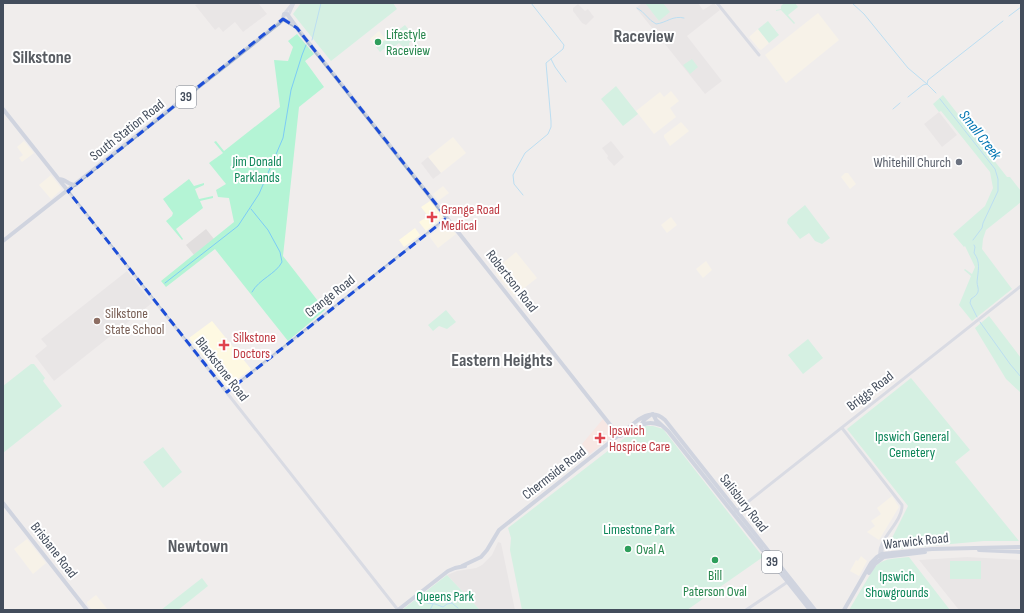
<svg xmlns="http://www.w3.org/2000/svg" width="1024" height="613" viewBox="0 0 1024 613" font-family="'Sofia Sans Condensed',sans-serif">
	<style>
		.commercial { fill: #fef9e2 }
		.education { fill: #e1dede }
		.medical { fill: #fee0d8 }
		.green { fill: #b4f4d5 }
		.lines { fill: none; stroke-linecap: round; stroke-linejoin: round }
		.stream { stroke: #7cccf6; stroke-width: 1 }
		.secondary { stroke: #bcc6d8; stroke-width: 3 }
		.primary { stroke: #a8b7cf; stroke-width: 4 }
		.marked { fill: none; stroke: #1d4ed8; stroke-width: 3; stroke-dasharray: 8 5; stroke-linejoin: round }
		.leisure-dot { fill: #2e9e5b; stroke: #fff; stroke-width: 1.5 }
		.worship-dot { fill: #6b7280; stroke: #fff; stroke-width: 1.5 }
		.health-dot { fill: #e0444e; stroke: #fff; stroke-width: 1.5 }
		.education-dot { fill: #8d6e63; stroke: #fff; stroke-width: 1.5 }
		.labels { text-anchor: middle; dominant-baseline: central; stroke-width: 4; stroke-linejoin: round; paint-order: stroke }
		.shield { fill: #fff; stroke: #7b828d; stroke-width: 1 }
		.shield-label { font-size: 13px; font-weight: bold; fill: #434d5c }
		.leisure-label { font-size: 14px; fill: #27864d; stroke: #fff; text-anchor: start }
		.street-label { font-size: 14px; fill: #434d5c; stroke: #fff }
		.park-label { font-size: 14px; fill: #0c8558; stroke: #fff }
		.worship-label { font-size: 14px; fill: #5b616d; stroke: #fff; text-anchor: end }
		.health-label { font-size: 14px; fill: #be3a42; stroke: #fff; text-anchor: start }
		.education-label { font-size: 14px; fill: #785e54; stroke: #fff; text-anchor: start }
		.water-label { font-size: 15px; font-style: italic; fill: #0075b2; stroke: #fff }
		.district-label { font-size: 18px; font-weight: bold; fill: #585c62; stroke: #fff }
	</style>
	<rect width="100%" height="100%" fill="#f0edec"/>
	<path class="commercial" d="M 818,13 L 839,40 L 786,83 L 765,55 Z
		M 758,29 L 769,43 L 761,50 L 759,49 L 749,37 Z
		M 379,31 L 386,40 L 376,47 L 370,39 Z
		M 671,91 L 679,101 L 670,108 L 676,117 L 654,134 L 636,111 L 660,92 L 664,97 Z
		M 681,122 L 689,131 L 670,146 L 664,137 L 664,135 Z
		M 453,137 L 466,153 L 441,173 L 428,157 Z
		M 24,141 L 34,153 L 22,162 L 19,158 L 23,155 L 17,147 Z
		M 845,173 L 848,173 L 856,184 L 850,189 L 841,177 Z
		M 51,175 L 62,189 L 51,199 L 39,185 Z
		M 443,186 L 449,193 L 438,201 L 433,194 Z
		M 430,201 L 443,217 L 426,231 L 419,222 L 428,216 L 421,207 Z
		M 671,217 L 677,225 L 667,233 L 661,225 Z
		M 445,224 L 448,224 L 456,234 L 438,248 L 429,236 Z
		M 415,228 L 420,235 L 404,247 L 399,240 Z
		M 516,252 L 537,278 L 514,296 L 496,274 L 496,271 L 498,267 Z
		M 706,261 L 712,270 L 703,278 L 696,269 Z
		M 212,321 L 251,369 L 230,385 L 226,386 L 189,338 Z
		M 892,496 L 899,507 L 879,540 L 867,532 L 875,526 L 871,521 L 881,514 L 877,508 Z
		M 27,539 L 46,563 L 33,574 L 14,549 Z
		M 861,556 L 867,561 L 859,576 L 850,571 L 856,560 L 858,561 Z
		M 96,595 L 108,610 L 92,610 L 87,604 L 87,602 Z"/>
	<path class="education" d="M 201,3 L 260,3 L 259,4 L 267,14 L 243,32 L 235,22 L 223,32 L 219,27 L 215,30 L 195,5 Z
		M 642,3 L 698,3 L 703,10 L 714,3 L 720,10 L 687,36 L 722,81 L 705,94 L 636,8 Z
		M 578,4 L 585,11 L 588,9 L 594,17 L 586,25 L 582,23 L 573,11 L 573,8 Z
		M 939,112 L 957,135 L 942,147 L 924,124 Z
		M 611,141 L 624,157 L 614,166 L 607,158 L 608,156 L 602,148 Z
		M 428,157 L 441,173 L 433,179 L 421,163 Z
		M 206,229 L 214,239 L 194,255 L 186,245 Z
		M 127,271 L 152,303 L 54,381 L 35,356 L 47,346 L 41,339 Z
		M 498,542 L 501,543 L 515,610 L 480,610 L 447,575 L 457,571 L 476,568 L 482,565 L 492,555 Z
		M 967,557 L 1021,560 L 1021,610 L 959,610 L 919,560 Z"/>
	<path class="medical" d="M 603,419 L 614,433 L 613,436 L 590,454 L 582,444 Z"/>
	<path class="green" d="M 301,3 L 393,3 L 397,9 L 331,61 L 293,14 Z
		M 645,3 L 663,3 L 670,12 L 659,21 Z
		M 784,3 L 795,3 L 798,7 L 788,15 L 795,23 L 794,24 L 781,10 L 776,11 L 776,10 L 781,9 L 781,6 Z
		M 768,21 L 779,35 L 769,43 L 758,29 Z
		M 405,25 L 415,38 L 409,43 L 409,49 L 407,51 L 399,43 L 390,50 L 387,46 L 380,52 L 376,47 Z
		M 297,34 L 314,54 L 305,61 L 324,87 L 299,107 L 283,256 L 325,310 L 288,341 L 215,249 L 166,287 L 161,281 L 234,222 L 229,198 L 218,197 L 216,190 L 226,184 L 209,163 L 223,153 L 214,142 L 216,141 L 224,151 L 280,107 L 274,60 L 288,61 L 293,47 L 288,41 Z
		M 692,59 L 698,67 L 690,74 L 683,65 Z
		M 616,86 L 638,114 L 623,126 L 601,99 Z
		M 943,95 L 1007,177 L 1010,177 L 1021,191 L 1021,202 L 986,230 L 983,239 L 982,249 L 1012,289 L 972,321 L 959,305 L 971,276 L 964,270 L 965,269 L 972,274 L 975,267 L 965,246 L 964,247 L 953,234 L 985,206 L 993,188 L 990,172 L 941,111 L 939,112 L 933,104 Z
		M 189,179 L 194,186 L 204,183 L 204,185 L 195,189 L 199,199 L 213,196 L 213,198 L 200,201 L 203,208 L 176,229 L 183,239 L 182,240 L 166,221 L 172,216 L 173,213 L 163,199 Z
		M 805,205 L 830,238 L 822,244 L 815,241 L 809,233 L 800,239 L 787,223 L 788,219 Z
		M 446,310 L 456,322 L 447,329 L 439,326 L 433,331 L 428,325 Z
		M 989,316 L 1021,358 L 1021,393 L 1006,379 L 975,328 Z
		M 808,339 L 823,358 L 803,374 L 788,355 Z
		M 31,364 L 34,364 L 45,378 L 43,381 L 62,406 L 3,453 L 3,446 L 4,444 L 3,444 L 3,386 Z
		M 911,378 L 970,450 L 955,462 L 1019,541 L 984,541 L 886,550 L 908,506 L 847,429 Z
		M 645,426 L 653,426 L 663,429 L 763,557 L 687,610 L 522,610 L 510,550 L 511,538 L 508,528 L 631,433 Z
		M 163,447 L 182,472 L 163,488 L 143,462 Z
		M 909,557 L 950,610 L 849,610 L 874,568 C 884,557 895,559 909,557 Z
		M 950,561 L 981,561 L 981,579 L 950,579 Z
		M 447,575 L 480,610 L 402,610 Z
		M 202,578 L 208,586 L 178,610 L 161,610 Z"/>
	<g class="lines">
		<path class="stream" d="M 852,3 L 864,14 L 908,68 L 927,84 L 923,85 L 908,97
			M 637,8 C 645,12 648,20 656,24 C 666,23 673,15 684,18
			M 1009,16 L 1021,7
			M 312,40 L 321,3
			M 551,59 L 555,67 L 566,82
			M 936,93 L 927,84 L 928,80 L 1003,21
			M 940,99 L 995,169 L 998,179 L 998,191 L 983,223 L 982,228 L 973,240
			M 893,109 L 900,103
			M 523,195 L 514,184 L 513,175 L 525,153 L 548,134 L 551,127 L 551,121 L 546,63 L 563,49 L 564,45 L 531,3
			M 251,209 L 268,230 L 280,252 L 282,262 C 276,274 259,279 252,292
			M 974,245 L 975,247 L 974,253 C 981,262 978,271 977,282 C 977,285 979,289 978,292 C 977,295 974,297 971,299 L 970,303 L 977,317
			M 165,283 L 238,226 L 259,194 L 283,138 L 291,90 L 302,55 L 306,45
			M 980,322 L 1010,364 L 1021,377
			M 433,594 L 436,595 L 442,599 L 448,600 L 458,608
			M 427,603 L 435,604 L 443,607 L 447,604 L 452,603
			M 430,610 L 433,604"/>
		<path class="secondary" d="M 717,3 L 759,55
			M 284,14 L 293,3
			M 289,14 L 294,3
			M 68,191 L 398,610
			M 227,392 L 447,218
			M 842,428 L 902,505 C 903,522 877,540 880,555
			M 735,512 L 1021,286
			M 882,554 L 882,549 L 884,542
			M 746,610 L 789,581"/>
		<path class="primary" d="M 283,19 L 295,26
			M 3,109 L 68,191
			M 59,179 C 65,179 69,185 75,185
			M 3,241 L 278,24 L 283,19 L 284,14 L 287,14 L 297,28 L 619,436
			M 653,414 L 656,420 L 668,431 L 810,610
			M 642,424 L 644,420 L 652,414
			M 620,436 C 635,432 642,418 660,425
			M 3,503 L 87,610
			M 979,550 L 1021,552
			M 462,566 L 481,557 L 487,550 L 499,530 L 638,420 C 648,413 656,412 665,420 L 815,610
			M 869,573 L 875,564 L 884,557 L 925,552
			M 398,610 L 448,571 L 455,568 L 465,566
			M 844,610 L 871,563 L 877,557 L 882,554 L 932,549 L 1021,547"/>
	</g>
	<path d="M0 0H1024V613H0ZM 283,19 L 297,28 L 447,218 L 227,392 L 68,191 Z" fill="#f0edec" fill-opacity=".55" fill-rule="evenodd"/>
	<path class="marked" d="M 283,19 L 297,28 L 447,218 L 227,392 L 68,191 Z"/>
	<g class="leisure-dot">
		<circle cx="378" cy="42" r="4"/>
		<circle cx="628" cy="549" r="4"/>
		<circle cx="715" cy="560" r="4"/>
	</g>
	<circle class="worship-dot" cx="959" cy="162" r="4"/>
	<g class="health-dot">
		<path d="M430 211h4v4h4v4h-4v4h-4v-4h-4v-4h4z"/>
		<path d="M222 339h4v4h4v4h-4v4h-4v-4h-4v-4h4z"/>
		<path d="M598 432h4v4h4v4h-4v4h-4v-4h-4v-4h4z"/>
	</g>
	<circle class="education-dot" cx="97" cy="321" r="4"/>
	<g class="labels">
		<g class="shield">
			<rect x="176" y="86" width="20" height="22" rx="3"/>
			<rect x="762" y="551" width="20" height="22" rx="3"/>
		</g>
		<g class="shield-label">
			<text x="186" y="97">39</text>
			<text x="772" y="562">39</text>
		</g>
		<g class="leisure-label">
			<text x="386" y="34">Lifestyle<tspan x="386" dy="16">Raceview</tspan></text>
			<text x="636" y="549">Oval A</text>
			<text x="715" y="575" text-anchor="middle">Bill<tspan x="715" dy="16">Paterson Oval</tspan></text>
		</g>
		<g class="street-label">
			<text transform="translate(127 130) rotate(-38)">South Station Road</text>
			<text transform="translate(512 281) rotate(52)">Robertson Road</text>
			<text transform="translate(330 296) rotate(-38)">Grange Road</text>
			<text transform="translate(222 369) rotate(52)">Blackstone Road</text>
			<text transform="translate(870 391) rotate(-38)">Briggs Road</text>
			<text transform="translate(554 473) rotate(-38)">Chermside Road</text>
			<text transform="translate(744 503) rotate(52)">Salisbury Road</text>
			<text transform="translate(916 541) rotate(-6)">Warwick Road</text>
			<text transform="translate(54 550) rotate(52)">Brisbane Road</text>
		</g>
		<g class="park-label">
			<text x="257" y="161">Jim Donald<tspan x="257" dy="16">Parklands</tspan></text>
			<text x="912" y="436">Ipswich General<tspan x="912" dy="16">Cemetery</tspan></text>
			<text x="639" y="529">Limestone Park</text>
			<text x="897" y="576">Ipswich<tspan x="897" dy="16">Showgrounds</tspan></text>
			<text x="445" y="596">Queens Park</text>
		</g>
		<g class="worship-label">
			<text x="951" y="162">Whitehill Church</text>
		</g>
		<g class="health-label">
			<text x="441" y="209">Grange Road<tspan x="441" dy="16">Medical</tspan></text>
			<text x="233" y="337">Silkstone<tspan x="233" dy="16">Doctors</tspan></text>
			<text x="609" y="430">Ipswich<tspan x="609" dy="16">Hospice Care</tspan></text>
		</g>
		<g class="education-label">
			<text x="105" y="313">Silkstone<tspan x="105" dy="16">State School</tspan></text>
		</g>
		<g class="water-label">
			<text transform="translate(980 135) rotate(52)">Small Creek</text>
		</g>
		<g class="district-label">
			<text x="644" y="36">Raceview</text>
			<text x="42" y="57">Silkstone</text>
			<text x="502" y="360">Eastern Heights</text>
			<text x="198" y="546">Newtown</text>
		</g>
	</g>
	<rect width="1024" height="613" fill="none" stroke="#434d5c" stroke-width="8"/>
</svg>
